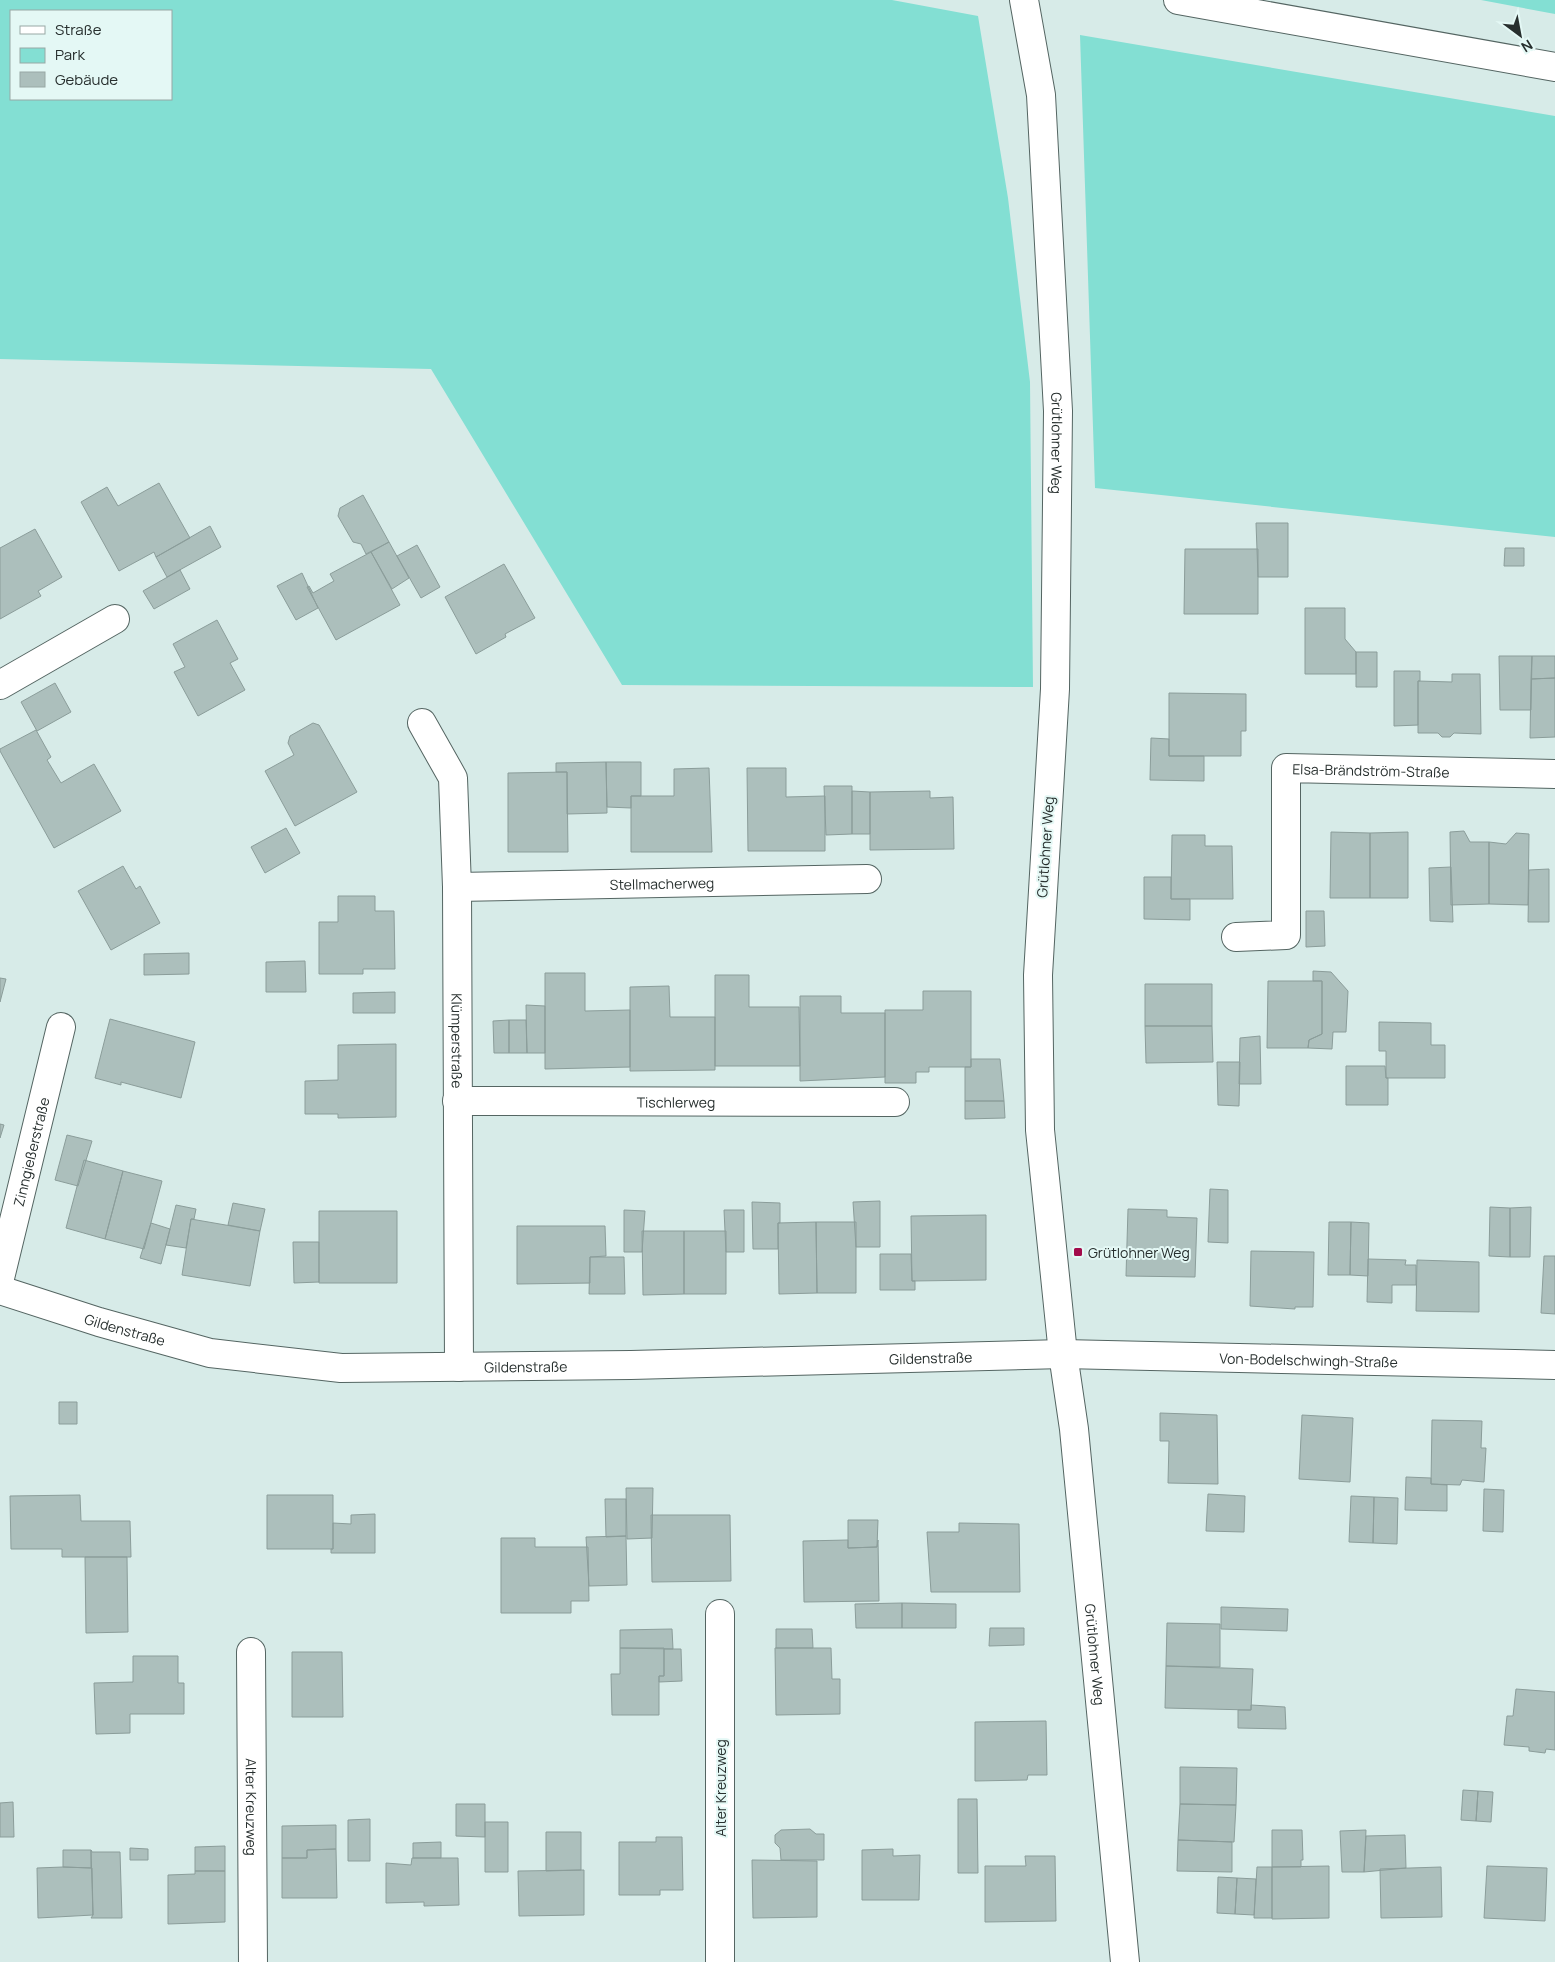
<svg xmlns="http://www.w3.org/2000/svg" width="1555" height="1962" viewBox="0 0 1555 1962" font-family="Manrope,sans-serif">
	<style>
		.green { fill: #83dfd3; fill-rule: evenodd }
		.building { fill: #acbfbc; stroke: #8b9d9a }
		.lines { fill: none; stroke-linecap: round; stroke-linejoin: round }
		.minor-casing { stroke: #546562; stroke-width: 30 }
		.major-casing { stroke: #546562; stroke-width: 30 }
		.minor { stroke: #fff; stroke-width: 28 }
		.major { stroke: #fff; stroke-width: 28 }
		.poi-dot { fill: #a20b4b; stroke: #e4f8f5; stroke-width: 2 }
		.labels { text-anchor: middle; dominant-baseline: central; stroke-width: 4; stroke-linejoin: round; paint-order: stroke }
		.street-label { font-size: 14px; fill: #272f2e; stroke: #e4f8f5 }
		.poi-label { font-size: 14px; fill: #272f2e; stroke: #e4f8f5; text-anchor: start }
	</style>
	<rect width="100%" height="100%" fill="#d7ebe8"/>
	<path class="green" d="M 0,0 L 892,0 L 978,16 L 1008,198 L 1030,382 L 1033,687 L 622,685 L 431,369 L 0,359 ZM 11,11 L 171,11 L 171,99 L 11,99 Z
		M 1481,0 L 1555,0 L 1555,14 Z
		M 1080,35 L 1555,116 L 1555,537 L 1095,488 Z"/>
	<path class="building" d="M 159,483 L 190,538 L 156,557 L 154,552 L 119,571 L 81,502 L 107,487 L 118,506 Z
		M 363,495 L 389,542 L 366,554 L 361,544 L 353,542 L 338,516 L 340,508 Z
		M 1256,523 L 1288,523 L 1288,577 L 1258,577 Z
		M 210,526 L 221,547 L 167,577 L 156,557 Z
		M 35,529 L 62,577 L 38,591 L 41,596 L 0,619 L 0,548 Z
		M 389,542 L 409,578 L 392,589 L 371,552 Z
		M 417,545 L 440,587 L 421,598 L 397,556 Z
		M 1505,548 L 1524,548 L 1524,566 L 1504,566 Z
		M 1185,549 L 1258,549 L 1258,614 L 1184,614 Z
		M 371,552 L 400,605 L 336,640 L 307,587 L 309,586 L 313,593 L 334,581 L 330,574 Z
		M 504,564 L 535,618 L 505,634 L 506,637 L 476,654 L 445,597 Z
		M 180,570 L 190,589 L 154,609 L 143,591 Z
		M 302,573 L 318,608 L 296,620 L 277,586 Z
		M 1305,608 L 1345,608 L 1345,639 L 1356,652 L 1356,674 L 1305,674 Z
		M 217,620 L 238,659 L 230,663 L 245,690 L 198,716 L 174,672 L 185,667 L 173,644 Z
		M 1356,652 L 1377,652 L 1377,687 L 1356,687 Z
		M 1499,656 L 1532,656 L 1531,710 L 1500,710 Z
		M 1532,656 L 1555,656 L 1555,678 L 1531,679 Z
		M 1394,671 L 1420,671 L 1420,681 L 1418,681 L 1418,725 L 1394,726 Z
		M 1452,674 L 1480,674 L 1481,734 L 1454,733 L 1450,737 L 1442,737 L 1438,733 L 1418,733 L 1418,681 L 1452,682 Z
		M 1555,678 L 1555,737 L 1530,738 L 1531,679 Z
		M 55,683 L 71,712 L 37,731 L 21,702 Z
		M 1169,693 L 1246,694 L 1246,731 L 1241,731 L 1241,756 L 1169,756 Z
		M 313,723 L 319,725 L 357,792 L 295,826 L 265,771 L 294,755 L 288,743 L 290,736 Z
		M 36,730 L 51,757 L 47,760 L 61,783 L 94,764 L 121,811 L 54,848 L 0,751 L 0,749 Z
		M 1151,738 L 1169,739 L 1169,756 L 1204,756 L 1204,781 L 1150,780 Z
		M 606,762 L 641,762 L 641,796 L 631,796 L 631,808 L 607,807 Z
		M 606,762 L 607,813 L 567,814 L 567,772 L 556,772 L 556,763 Z
		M 709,768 L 712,852 L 631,852 L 631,796 L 674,796 L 674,769 Z
		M 747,768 L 786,768 L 786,797 L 825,796 L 825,851 L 748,851 Z
		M 567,772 L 568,852 L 508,852 L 508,773 Z
		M 824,786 L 852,786 L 852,834 L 826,835 Z
		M 852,791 L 870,792 L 870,834 L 852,834 Z
		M 930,791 L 930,798 L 953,797 L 954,849 L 870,850 L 870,792 Z
		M 286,828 L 300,853 L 265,873 L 251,847 Z
		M 1464,831 L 1470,842 L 1489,842 L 1489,904 L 1451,905 L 1450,832 Z
		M 1331,832 L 1370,833 L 1370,898 L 1330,898 Z
		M 1408,832 L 1408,898 L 1370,898 L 1370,833 Z
		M 1516,833 L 1529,834 L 1528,905 L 1489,904 L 1489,842 L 1506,844 Z
		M 1172,835 L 1205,835 L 1205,846 L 1232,846 L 1233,899 L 1171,899 Z
		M 123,866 L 136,889 L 140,886 L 160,923 L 111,950 L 78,891 Z
		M 1451,867 L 1453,922 L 1430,921 L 1429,868 Z
		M 1549,869 L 1549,922 L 1528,922 L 1529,870 Z
		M 1144,877 L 1171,877 L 1171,899 L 1190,899 L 1190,920 L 1144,919 Z
		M 338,896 L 375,896 L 375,911 L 394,911 L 395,969 L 363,969 L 363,974 L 319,974 L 319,922 L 338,922 Z
		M 1306,911 L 1324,911 L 1325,946 L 1306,947 Z
		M 189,953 L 189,974 L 144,975 L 144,954 Z
		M 305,961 L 306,992 L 266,992 L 266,962 Z
		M 1313,971 L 1331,972 L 1348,991 L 1346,1032 L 1333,1032 L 1332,1049 L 1308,1048 L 1309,1040 L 1322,1034 L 1322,981 L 1313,981 Z
		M 545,973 L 585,973 L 585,1011 L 630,1010 L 630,1067 L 545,1069 Z
		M 715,975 L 749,975 L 749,1007 L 799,1007 L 800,1066 L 715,1066 Z
		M 0,978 L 6,979 L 0,1002 Z
		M 1268,981 L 1322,981 L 1322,1034 L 1309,1040 L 1308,1048 L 1267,1048 Z
		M 1145,984 L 1212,984 L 1212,1026 L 1145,1026 Z
		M 669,986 L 670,1017 L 715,1017 L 715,1070 L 630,1071 L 630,987 Z
		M 923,991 L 971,991 L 971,1067 L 929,1067 L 929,1072 L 916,1072 L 916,1083 L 885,1083 L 885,1010 L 923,1010 Z
		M 395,992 L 395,1013 L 353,1013 L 353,993 Z
		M 800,996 L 841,996 L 841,1013 L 885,1013 L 885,1077 L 800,1081 Z
		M 526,1005 L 545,1006 L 545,1053 L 527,1053 Z
		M 110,1019 L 195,1042 L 181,1098 L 121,1082 L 121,1085 L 95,1078 Z
		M 509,1020 L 526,1020 L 527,1053 L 509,1053 Z
		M 509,1020 L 509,1053 L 494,1053 L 493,1021 Z
		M 1379,1022 L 1431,1023 L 1431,1045 L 1445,1045 L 1445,1078 L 1386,1078 L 1386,1051 L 1379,1051 Z
		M 1145,1026 L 1212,1026 L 1213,1062 L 1146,1063 Z
		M 1260,1036 L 1261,1084 L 1239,1084 L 1240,1038 Z
		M 396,1044 L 396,1117 L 338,1118 L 338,1114 L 305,1114 L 305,1081 L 338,1080 L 338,1045 Z
		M 971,1059 L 1000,1059 L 1004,1101 L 965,1101 L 965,1067 L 971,1067 Z
		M 1217,1062 L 1240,1062 L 1239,1106 L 1218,1105 Z
		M 1346,1066 L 1385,1066 L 1386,1078 L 1388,1078 L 1388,1105 L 1346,1105 Z
		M 965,1101 L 1004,1101 L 1005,1118 L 965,1119 Z
		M 0,1124 L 4,1125 L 0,1138 Z
		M 67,1135 L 92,1141 L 78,1186 L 55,1180 Z
		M 84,1160 L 123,1171 L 105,1239 L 66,1228 Z
		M 123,1171 L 162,1181 L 144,1249 L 105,1239 Z
		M 1210,1189 L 1228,1190 L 1228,1243 L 1208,1242 Z
		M 880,1201 L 880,1247 L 856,1247 L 853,1202 Z
		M 752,1202 L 780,1203 L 780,1223 L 778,1223 L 778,1249 L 753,1249 Z
		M 233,1203 L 265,1209 L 260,1231 L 228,1225 Z
		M 176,1205 L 196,1209 L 194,1219 L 191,1219 L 186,1248 L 166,1245 Z
		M 1490,1207 L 1510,1208 L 1510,1257 L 1489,1256 Z
		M 1531,1207 L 1530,1257 L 1510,1257 L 1510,1208 Z
		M 1128,1209 L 1167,1210 L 1167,1217 L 1197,1218 L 1195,1277 L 1126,1276 Z
		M 624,1210 L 645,1211 L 642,1252 L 624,1252 Z
		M 724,1210 L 744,1210 L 744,1252 L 726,1252 Z
		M 319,1211 L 397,1211 L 397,1283 L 319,1283 Z
		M 986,1215 L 986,1280 L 912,1281 L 911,1216 Z
		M 191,1219 L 260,1231 L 250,1286 L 182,1275 Z
		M 816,1222 L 856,1222 L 856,1293 L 817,1293 Z
		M 816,1222 L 817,1293 L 779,1294 L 778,1223 Z
		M 1329,1222 L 1351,1222 L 1350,1275 L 1328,1275 Z
		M 1351,1222 L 1369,1223 L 1368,1276 L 1350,1275 Z
		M 151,1223 L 170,1229 L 161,1264 L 140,1258 Z
		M 517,1226 L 605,1226 L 606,1256 L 590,1257 L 590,1283 L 517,1284 Z
		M 642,1231 L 684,1231 L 684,1294 L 643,1295 Z
		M 684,1231 L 726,1231 L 726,1294 L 684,1294 Z
		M 293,1242 L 319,1242 L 319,1282 L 294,1283 Z
		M 1251,1251 L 1314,1252 L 1313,1307 L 1295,1307 L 1295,1309 L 1250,1306 Z
		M 880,1254 L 911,1254 L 912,1281 L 915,1281 L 915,1290 L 880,1290 Z
		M 1544,1256 L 1555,1256 L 1555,1314 L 1541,1313 Z
		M 590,1257 L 624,1257 L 625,1294 L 589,1294 Z
		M 1368,1259 L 1406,1260 L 1405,1265 L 1416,1265 L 1416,1285 L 1392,1285 L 1392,1303 L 1367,1302 Z
		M 1417,1260 L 1479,1262 L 1479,1312 L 1416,1311 Z
		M 59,1402 L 77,1402 L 77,1424 L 59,1424 Z
		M 1160,1413 L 1217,1415 L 1218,1484 L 1168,1483 L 1169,1441 L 1160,1441 Z
		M 1302,1415 L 1353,1418 L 1350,1482 L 1299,1479 Z
		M 1432,1420 L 1482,1421 L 1481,1448 L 1486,1448 L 1484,1482 L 1462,1480 L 1460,1485 L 1431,1484 Z
		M 1406,1477 L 1431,1478 L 1431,1484 L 1447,1485 L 1447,1511 L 1405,1510 Z
		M 626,1488 L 653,1488 L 652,1538 L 627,1539 Z
		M 1484,1489 L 1504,1490 L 1503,1532 L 1483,1531 Z
		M 1208,1494 L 1245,1496 L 1244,1532 L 1206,1531 Z
		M 80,1495 L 81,1521 L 130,1521 L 131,1557 L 62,1557 L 62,1549 L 11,1549 L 10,1496 Z
		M 267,1495 L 333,1495 L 333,1549 L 267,1549 Z
		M 1351,1496 L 1374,1497 L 1373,1543 L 1349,1542 Z
		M 1374,1497 L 1398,1498 L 1397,1544 L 1373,1543 Z
		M 605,1499 L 626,1499 L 626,1536 L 606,1537 Z
		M 375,1514 L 375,1553 L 331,1553 L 331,1549 L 333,1549 L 333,1523 L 351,1524 L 351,1515 Z
		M 651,1515 L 730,1515 L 731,1581 L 652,1582 Z
		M 848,1520 L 878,1520 L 877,1547 L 848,1548 Z
		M 959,1523 L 1019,1524 L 1020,1592 L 931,1592 L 927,1532 L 959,1532 Z
		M 626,1536 L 627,1585 L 589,1586 L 586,1537 Z
		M 501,1538 L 535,1538 L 535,1547 L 588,1547 L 589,1601 L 571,1601 L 571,1613 L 501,1613 Z
		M 848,1540 L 848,1548 L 877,1547 L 878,1540 L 879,1601 L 804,1602 L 803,1541 Z
		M 85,1557 L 127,1557 L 128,1632 L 86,1633 Z
		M 902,1603 L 902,1628 L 856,1628 L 855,1604 Z
		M 902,1603 L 956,1604 L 956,1628 L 902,1628 Z
		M 1221,1607 L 1288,1609 L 1287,1631 L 1221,1629 Z
		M 1167,1623 L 1220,1624 L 1220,1667 L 1166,1666 Z
		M 990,1628 L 1024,1628 L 1024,1645 L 989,1646 Z
		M 672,1629 L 673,1649 L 620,1648 L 620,1630 Z
		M 776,1629 L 812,1629 L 813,1648 L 776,1648 Z
		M 620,1648 L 664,1648 L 664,1676 L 659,1676 L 659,1715 L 612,1715 L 611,1674 L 620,1674 Z
		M 775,1648 L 831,1648 L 832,1679 L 840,1679 L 840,1714 L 776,1715 Z
		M 664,1649 L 681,1649 L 682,1681 L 659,1682 L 659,1676 L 664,1676 Z
		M 292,1652 L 342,1652 L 343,1717 L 292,1717 Z
		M 133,1656 L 178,1656 L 178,1683 L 184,1683 L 184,1714 L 130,1714 L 130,1733 L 96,1734 L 94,1683 L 133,1682 Z
		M 1166,1666 L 1253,1669 L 1251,1710 L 1165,1708 Z
		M 1516,1689 L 1555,1692 L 1555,1750 L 1546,1749 L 1545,1753 L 1529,1751 L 1529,1747 L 1504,1745 L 1507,1716 L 1513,1716 Z
		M 1251,1705 L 1285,1707 L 1286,1729 L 1238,1728 L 1238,1710 L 1251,1710 Z
		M 1046,1721 L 1047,1775 L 1028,1775 L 1027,1780 L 975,1781 L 975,1722 Z
		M 1180,1767 L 1237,1768 L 1236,1805 L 1180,1804 Z
		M 1463,1790 L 1478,1791 L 1476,1821 L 1461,1820 Z
		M 1478,1791 L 1493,1792 L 1491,1822 L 1476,1821 Z
		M 958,1799 L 977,1799 L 978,1873 L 958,1873 Z
		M 13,1802 L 14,1837 L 0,1837 L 0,1803 Z
		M 456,1804 L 485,1804 L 485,1837 L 456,1836 Z
		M 1180,1804 L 1236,1805 L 1234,1842 L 1178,1840 Z
		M 370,1819 L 370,1861 L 348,1861 L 348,1820 Z
		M 485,1822 L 508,1822 L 508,1872 L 485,1872 Z
		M 336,1825 L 336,1849 L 307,1850 L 307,1858 L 282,1858 L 282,1826 Z
		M 810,1829 L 816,1834 L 824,1834 L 824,1860 L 781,1860 L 780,1848 L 775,1843 L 775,1835 L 781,1830 Z
		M 1272,1830 L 1302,1830 L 1303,1860 L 1301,1860 L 1301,1867 L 1272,1867 Z
		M 1366,1830 L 1364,1872 L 1342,1872 L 1340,1831 Z
		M 546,1832 L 581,1832 L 581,1870 L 546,1871 Z
		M 1405,1835 L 1406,1868 L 1364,1872 L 1366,1836 Z
		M 656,1837 L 682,1837 L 683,1890 L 660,1890 L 660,1895 L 619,1895 L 619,1842 L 656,1842 Z
		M 1178,1840 L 1232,1842 L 1232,1872 L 1177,1871 Z
		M 441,1842 L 441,1858 L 413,1858 L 413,1843 Z
		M 225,1846 L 225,1871 L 195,1871 L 195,1847 Z
		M 130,1848 L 148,1849 L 148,1860 L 130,1860 Z
		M 336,1849 L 337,1898 L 282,1898 L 282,1858 L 307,1858 L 307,1850 Z
		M 893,1849 L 893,1856 L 920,1855 L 919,1900 L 862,1900 L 862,1850 Z
		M 63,1850 L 91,1850 L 91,1868 L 63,1867 Z
		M 91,1850 L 92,1852 L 120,1852 L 122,1918 L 91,1918 L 93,1915 Z
		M 1025,1856 L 1055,1856 L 1056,1921 L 985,1922 L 985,1866 L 1026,1866 Z
		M 412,1858 L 458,1858 L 459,1905 L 424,1906 L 424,1902 L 386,1903 L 386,1863 L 411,1865 Z
		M 752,1860 L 817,1861 L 817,1917 L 753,1918 Z
		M 1329,1866 L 1329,1918 L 1272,1919 L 1272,1867 Z
		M 1487,1866 L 1547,1868 L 1545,1921 L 1484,1918 Z
		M 63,1867 L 92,1868 L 93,1915 L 38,1918 L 37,1868 Z
		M 1257,1867 L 1272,1867 L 1272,1918 L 1254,1918 Z
		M 1441,1867 L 1442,1917 L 1381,1918 L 1380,1869 Z
		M 584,1870 L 584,1915 L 519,1916 L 518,1871 Z
		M 195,1871 L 225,1871 L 225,1922 L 168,1924 L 168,1875 L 195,1874 Z
		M 1218,1877 L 1237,1878 L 1235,1914 L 1217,1913 Z
		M 1237,1878 L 1256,1879 L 1254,1915 L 1235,1914 Z"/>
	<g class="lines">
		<g class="minor-casing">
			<g id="minor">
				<path id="s1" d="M 1024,0 L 1041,95 L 1058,411 L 1055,689 L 1038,975 L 1040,1130 L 1063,1354 L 1074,1429 L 1125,1962"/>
				<path d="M 0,685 L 115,619"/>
				<path id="s2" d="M 422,723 L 453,778 L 457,887 L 459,1367"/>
				<path id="s3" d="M 457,887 L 867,879"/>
				<path id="s4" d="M 1236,937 L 1286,935 L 1286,768 L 1555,774"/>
				<path id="s5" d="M 457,1101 L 895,1102"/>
				<path id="s6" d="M 0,1278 L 61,1027"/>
				<path id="s7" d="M 0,1290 L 99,1322 L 210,1353 L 341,1368 L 631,1365 L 1063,1354 L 1555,1365"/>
				<path id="s8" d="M 251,1652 L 253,1962"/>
				<path d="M 720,1962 L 720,1614"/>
			</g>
		</g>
		<g class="major-casing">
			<path id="major" d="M 1178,0 L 1555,67"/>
		</g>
		<use href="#minor" class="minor"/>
		<use href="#major" class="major"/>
	</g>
	<rect class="poi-dot" x="1073" y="1247" width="10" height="10" rx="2.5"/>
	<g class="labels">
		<g class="street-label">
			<text stroke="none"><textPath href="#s1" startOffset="445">Grütlohner Weg</textPath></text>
			<text stroke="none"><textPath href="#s4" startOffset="302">Elsa-Brändström-Straße</textPath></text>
			<text transform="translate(1045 847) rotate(-86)">Grütlohner Weg</text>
			<text stroke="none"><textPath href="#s3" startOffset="205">Stellmacherweg</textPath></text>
			<text stroke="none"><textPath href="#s2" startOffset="326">Klümperstraße</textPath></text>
			<text stroke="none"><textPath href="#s5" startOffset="219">Tischlerweg</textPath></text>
			<text stroke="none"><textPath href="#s6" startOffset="130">Zinngießerstraße</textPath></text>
			<text stroke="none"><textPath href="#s7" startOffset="131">Gildenstraße</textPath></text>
			<text stroke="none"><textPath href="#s7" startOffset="941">Gildenstraße</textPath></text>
			<text stroke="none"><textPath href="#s7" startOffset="1319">Von-Bodelschwingh-Straße</textPath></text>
			<text stroke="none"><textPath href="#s7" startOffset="536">Gildenstraße</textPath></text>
			<text stroke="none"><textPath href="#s1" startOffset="1660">Grütlohner Weg</textPath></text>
			<text transform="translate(720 1788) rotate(-90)">Alter Kreuzweg</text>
			<text stroke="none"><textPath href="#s8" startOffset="155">Alter Kreuzweg</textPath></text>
		</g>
		<g class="poi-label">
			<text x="1088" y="1252">Grütlohner Weg</text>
		</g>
	</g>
	<rect x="10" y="10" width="162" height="90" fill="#e4f8f5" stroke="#98a8a5"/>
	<rect x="20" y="26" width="25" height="8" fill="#ffffff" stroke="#98a8a5"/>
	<text x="55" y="35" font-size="15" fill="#272f2e">Straße</text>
	<rect x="20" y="48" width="25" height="15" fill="#83dfd3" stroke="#98a8a5"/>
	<text x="55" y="60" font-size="15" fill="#272f2e">Park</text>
	<rect x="20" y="72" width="25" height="15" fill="#acbfbc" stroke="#98a8a5"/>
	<text x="55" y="85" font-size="15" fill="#272f2e">Gebäude</text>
	<g transform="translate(1520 35) rotate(148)" stroke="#e4f8f5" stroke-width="4" paint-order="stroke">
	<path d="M0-4L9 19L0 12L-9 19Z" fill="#272f2e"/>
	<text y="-8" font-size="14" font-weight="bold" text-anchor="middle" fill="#272f2e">N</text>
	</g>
</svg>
